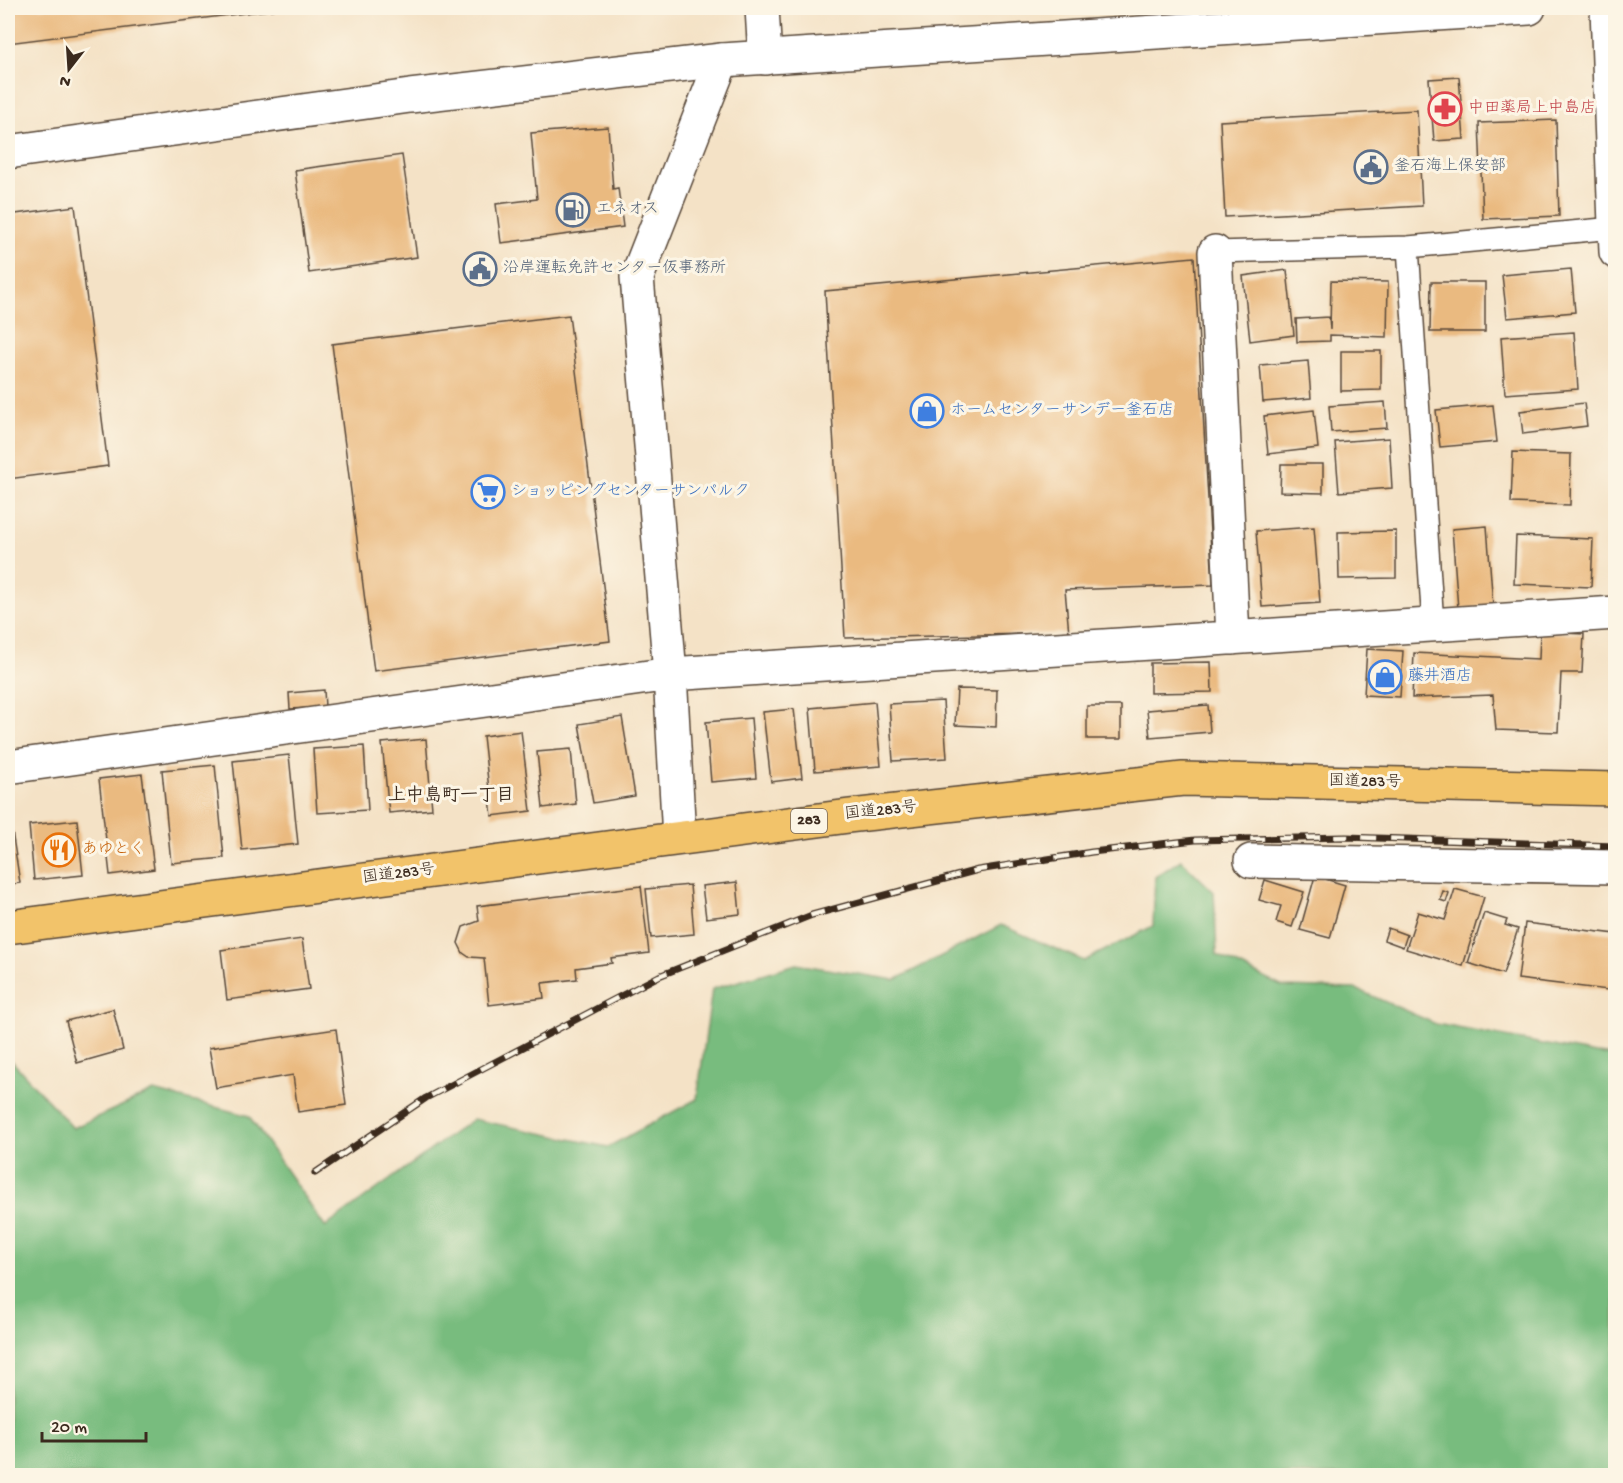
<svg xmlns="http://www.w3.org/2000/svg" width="1623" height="1483" viewBox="0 0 1623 1483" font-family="'Gochi Hand','Klee One',sans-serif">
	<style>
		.forest { fill: #78bc7e; stroke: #5a734e; stroke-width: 1.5 }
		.building { fill: #eaba80 }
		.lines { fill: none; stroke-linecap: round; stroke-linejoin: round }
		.service-casing { stroke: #574637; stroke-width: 24 }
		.minor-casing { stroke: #574637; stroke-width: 36 }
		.tertiary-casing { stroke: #574637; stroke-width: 36 }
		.trunk-casing { stroke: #574637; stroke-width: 36 }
		.service { stroke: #fff; stroke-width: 21 }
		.minor { stroke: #fff; stroke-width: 33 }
		.tertiary { stroke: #fff; stroke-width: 33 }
		.trunk { stroke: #f2c36a; stroke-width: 33 }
		.rail-casing { stroke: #3b2a1e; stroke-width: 7 }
		.rail { stroke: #fcf5e5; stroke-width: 4.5; stroke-dasharray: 14; stroke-linecap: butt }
		.labels { text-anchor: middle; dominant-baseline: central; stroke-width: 6; stroke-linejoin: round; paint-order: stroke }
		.shield { fill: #fcf5e5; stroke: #75675a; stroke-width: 1.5 }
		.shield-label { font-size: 15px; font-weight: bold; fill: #3b2a1e }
		.health-label { font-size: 16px; fill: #be3a42; stroke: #fcf5e5; text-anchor: start }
		.service-label { font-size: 16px; fill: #4e5e75; stroke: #fcf5e5; text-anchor: start }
		.shop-label { font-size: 16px; fill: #366cbe; stroke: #fcf5e5; text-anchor: start }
		.street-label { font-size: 16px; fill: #3b2a1e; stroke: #fcf5e5 }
		.food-label { font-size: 16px; fill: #c56008; stroke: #fcf5e5; text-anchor: start }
		.neighbourhood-label { font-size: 18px; font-weight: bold; fill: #3b2a1e; stroke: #fcf5e5 }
	</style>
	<rect width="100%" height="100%" fill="#fcf5e5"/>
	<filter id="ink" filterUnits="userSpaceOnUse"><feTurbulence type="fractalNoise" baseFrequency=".0167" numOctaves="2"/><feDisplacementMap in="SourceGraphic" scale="12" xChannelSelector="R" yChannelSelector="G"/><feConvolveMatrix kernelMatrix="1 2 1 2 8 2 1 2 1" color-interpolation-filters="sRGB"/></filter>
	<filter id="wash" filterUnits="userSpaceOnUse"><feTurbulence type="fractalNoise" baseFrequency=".008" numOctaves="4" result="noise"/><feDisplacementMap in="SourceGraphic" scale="24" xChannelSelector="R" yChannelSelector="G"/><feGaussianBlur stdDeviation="1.35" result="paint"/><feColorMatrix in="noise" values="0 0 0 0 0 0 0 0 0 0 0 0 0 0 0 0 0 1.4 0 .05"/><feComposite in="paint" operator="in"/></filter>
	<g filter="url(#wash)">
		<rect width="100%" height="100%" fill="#f4e2c6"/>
		<path class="forest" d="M 1181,860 L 1214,892 L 1217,955 L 1283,987 L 1356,989 L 1436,1024 L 1596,1054 L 1615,1056 L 1615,1475 L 8,1475 L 8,1057 L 73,1128 L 154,1091 L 249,1116 L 325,1227 L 473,1119 L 608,1147 L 697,1099 L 712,989 L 796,964 L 895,980 L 1001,925 L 1084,961 L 1153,926 L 1155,877 Z"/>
		<g id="blocks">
			<path class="building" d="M 8,8 L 277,8 L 277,9 L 8,43 Z
				M 1459,77 L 1464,139 L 1434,141 L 1429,79 Z
				M 1417,110 L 1422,206 L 1225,217 L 1220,121 Z
				M 1556,120 L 1559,216 L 1483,219 L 1479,123 Z
				M 608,127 L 613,189 L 618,188 L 623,227 L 501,243 L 496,204 L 537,199 L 531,133 Z
				M 402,155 L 417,257 L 309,273 L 295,170 Z
				M 75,206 L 108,466 L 8,479 L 8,215 Z
				M 1194,257 L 1213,585 L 1065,590 L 1069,633 L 845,638 L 825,291 Z
				M 1571,269 L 1575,312 L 1507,318 L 1502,275 Z
				M 1287,270 L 1294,335 L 1250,341 L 1243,276 Z
				M 1331,281 L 1388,282 L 1387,337 L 1330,335 L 1330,341 L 1297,342 L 1296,319 L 1329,317 L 1330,330 Z
				M 1431,282 L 1485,282 L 1485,332 L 1430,332 Z
				M 569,315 L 610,641 L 374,671 L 332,344 Z
				M 1574,332 L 1578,389 L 1505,394 L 1501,337 Z
				M 1341,351 L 1381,351 L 1381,390 L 1341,391 Z
				M 1308,361 L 1311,398 L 1263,402 L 1260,365 Z
				M 1385,402 L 1387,428 L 1331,432 L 1329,406 Z
				M 1584,403 L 1587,426 L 1523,434 L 1520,411 Z
				M 1493,405 L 1497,442 L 1440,447 L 1436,410 Z
				M 1314,410 L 1318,448 L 1268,454 L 1264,416 Z
				M 1389,438 L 1392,488 L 1339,492 L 1335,442 Z
				M 1513,452 L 1571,454 L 1570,505 L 1511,503 Z
				M 1281,464 L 1323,464 L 1323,493 L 1280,492 Z
				M 1487,526 L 1493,606 L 1458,609 L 1452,529 Z
				M 1314,527 L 1320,603 L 1262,607 L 1256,531 Z
				M 1396,531 L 1396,578 L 1339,579 L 1338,532 Z
				M 1516,536 L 1593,539 L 1591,587 L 1514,584 Z
				M 1540,632 L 1584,634 L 1582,673 L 1561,673 L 1558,732 L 1496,730 L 1493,695 L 1412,698 L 1414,653 L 1539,659 Z
				M 1367,649 L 1403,651 L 1400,697 L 1364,695 Z
				M 1211,662 L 1212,692 L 1150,693 L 1150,663 Z
				M 957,689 L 997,690 L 996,727 L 955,725 Z
				M 324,690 L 325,707 L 290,709 L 289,693 Z
				M 943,701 L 947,758 L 893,761 L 889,704 Z
				M 875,702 L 881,766 L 815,771 L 810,708 Z
				M 1208,705 L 1210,732 L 1150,737 L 1147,710 Z
				M 1087,706 L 1121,706 L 1121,739 L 1087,739 Z
				M 794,709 L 802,778 L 771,782 L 763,712 Z
				M 622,717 L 635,796 L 593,803 L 579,724 Z
				M 751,718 L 756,778 L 711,782 L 706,722 Z
				M 521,731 L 531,811 L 492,816 L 483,736 Z
				M 426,739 L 432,809 L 389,813 L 382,743 Z
				M 364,746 L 368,810 L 317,813 L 313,749 Z
				M 571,749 L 576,804 L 543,808 L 537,752 Z
				M 289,755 L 298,844 L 242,850 L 233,761 Z
				M 215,765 L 224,858 L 171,863 L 162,770 Z
				M 142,774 L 154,869 L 110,875 L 99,779 Z
				M 8,818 L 10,818 L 20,883 L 8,885 Z
				M 77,820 L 83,875 L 34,880 L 29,825 Z
				M 1315,876 L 1345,885 L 1330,938 L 1300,930 Z
				M 1265,880 L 1304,892 L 1292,927 L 1276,922 L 1281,906 L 1259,900 Z
				M 737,882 L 740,914 L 706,918 L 702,886 Z
				M 690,885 L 694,934 L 651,938 L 646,889 Z
				M 641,886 L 649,953 L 611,958 L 612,963 L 576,968 L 577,979 L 542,983 L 544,998 L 489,1005 L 484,958 L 469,957 L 463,953 L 458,943 L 463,927 L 479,921 L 477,906 Z
				M 1455,889 L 1484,897 L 1463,966 L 1406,949 L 1418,912 L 1445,920 Z
				M 1443,891 L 1449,893 L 1446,902 L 1440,900 Z
				M 1484,913 L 1507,920 L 1505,925 L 1518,929 L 1503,974 L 1468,963 Z
				M 1525,923 L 1616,934 L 1616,991 L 1518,979 Z
				M 1388,928 L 1407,935 L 1403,947 L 1384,940 Z
				M 302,939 L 309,989 L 227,1000 L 221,950 Z
				M 113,1009 L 123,1050 L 77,1063 L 66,1021 Z
				M 336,1029 L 346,1105 L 298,1112 L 293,1075 L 216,1088 L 209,1048 Z"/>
		</g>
	</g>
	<g filter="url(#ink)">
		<use href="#blocks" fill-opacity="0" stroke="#574637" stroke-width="1.5"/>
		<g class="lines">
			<g class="service-casing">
				<path id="service" d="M 1408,247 L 1433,625
					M 1215,252 L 1408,247 L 1614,228"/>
			</g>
			<g class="minor-casing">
				<path id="minor" d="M 762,8 L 765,58
					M 1607,8 L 1616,252
					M 1215,252 L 1233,638
					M 8,767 L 670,674 L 1616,613
					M 679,838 L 670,674 L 637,277 L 722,60
					M 1251,861 L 1616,867"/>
			</g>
			<g class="tertiary-casing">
				<path id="tertiary" d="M 8,152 L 410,96 L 722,60 L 1529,8"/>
			</g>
			<g class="trunk-casing">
				<path id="trunk" d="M 8,927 L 849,816 L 1183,779 L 1616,789"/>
			</g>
			<use href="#service" class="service"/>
			<use href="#minor" class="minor"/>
			<use href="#tertiary" class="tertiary"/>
			<use href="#trunk" class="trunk"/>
			<g class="rail-casing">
				<path id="rail" d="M 315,1173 L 426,1098 L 659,976 L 812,915 L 978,870 L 1092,852 L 1195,840 L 1346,837 L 1616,846"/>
			</g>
			<use href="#rail" class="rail"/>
		</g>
	</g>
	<defs>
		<g id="pharmacy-ring" transform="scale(1.725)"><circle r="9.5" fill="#fcf5e5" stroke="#e0444e" stroke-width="1.5"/><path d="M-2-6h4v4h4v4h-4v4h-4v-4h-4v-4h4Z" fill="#e0444e"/></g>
		<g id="civic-ring" transform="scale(1.725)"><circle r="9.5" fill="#fcf5e5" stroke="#5c6f8a" stroke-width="1.5"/><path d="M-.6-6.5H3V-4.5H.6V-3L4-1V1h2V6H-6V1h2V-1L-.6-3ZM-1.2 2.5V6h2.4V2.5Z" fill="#5c6f8a"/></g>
		<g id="fuel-ring" transform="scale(1.725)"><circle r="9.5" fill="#fcf5e5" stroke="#5c6f8a" stroke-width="1.5"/><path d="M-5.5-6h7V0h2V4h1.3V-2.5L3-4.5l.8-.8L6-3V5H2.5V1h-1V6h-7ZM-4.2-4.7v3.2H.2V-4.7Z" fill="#5c6f8a"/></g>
		<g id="shop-ring" transform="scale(1.725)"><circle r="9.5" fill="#fcf5e5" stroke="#3f7fe0" stroke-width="1.5"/><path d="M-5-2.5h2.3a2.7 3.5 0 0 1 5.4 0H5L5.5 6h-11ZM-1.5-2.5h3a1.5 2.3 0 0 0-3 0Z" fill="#3f7fe0"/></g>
		<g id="supermarket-ring" transform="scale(1.725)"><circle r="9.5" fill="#fcf5e5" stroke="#3f7fe0" stroke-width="1.5"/><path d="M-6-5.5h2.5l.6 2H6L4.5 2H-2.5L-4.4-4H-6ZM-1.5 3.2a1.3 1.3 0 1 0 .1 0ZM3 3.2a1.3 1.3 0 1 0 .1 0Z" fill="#3f7fe0"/></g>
		<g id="restaurant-ring" transform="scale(1.725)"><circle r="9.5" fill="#fcf5e5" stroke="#e8710a" stroke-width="1.5"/><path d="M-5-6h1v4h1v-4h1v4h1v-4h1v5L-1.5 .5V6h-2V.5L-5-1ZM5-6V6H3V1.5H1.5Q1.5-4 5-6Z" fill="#e8710a"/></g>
	</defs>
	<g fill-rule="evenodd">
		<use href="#pharmacy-ring" x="1445" y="109"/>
		<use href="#civic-ring" x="1371" y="167"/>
		<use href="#fuel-ring" x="573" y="210"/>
		<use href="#civic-ring" x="480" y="269"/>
		<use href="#shop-ring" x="927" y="411"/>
		<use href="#supermarket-ring" x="488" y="492"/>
		<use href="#shop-ring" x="1385" y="677"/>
		<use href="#restaurant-ring" x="59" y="850"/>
	</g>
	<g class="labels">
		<rect class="shield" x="791" y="809" width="36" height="24" rx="4.5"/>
		<g class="shield-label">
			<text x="809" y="821">283</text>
		</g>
		<g class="health-label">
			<text x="1468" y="109">中田薬局上中島店</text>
		</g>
		<g class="service-label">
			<text x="1394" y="167">釜石海上保安部</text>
			<text x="596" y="210">エネオス</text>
			<text x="503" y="269">沿岸運転免許センター仮事務所</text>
		</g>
		<g class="shop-label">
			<text x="950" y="411">ホームセンターサンデー釜石店</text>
			<text x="511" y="492">ショッピングセンターサンパルク</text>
			<text x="1408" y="677">藤井酒店</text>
		</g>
		<g class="street-label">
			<text transform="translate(1365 783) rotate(1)">国道283号</text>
			<text transform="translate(881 812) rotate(-6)">国道283号</text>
			<text transform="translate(399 875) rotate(-7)">国道283号</text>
		</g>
		<g class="food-label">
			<text x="82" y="850">あゆとく</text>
		</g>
		<g class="neighbourhood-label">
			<text x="451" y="796">上中島町一丁目</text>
		</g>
	</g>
	<rect width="1623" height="1483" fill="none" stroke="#fcf5e5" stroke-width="30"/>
	<g transform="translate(69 69) rotate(197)" stroke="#fcf5e5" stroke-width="4.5" paint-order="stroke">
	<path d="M0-4.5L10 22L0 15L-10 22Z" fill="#3b2a1e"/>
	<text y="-9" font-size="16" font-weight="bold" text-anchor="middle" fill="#3b2a1e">N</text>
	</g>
	<path d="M42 1432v9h104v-9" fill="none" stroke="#3b2a1e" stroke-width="3"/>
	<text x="51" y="1432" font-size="18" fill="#3b2a1e" stroke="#fcf5e5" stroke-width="4.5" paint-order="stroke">20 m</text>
</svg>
